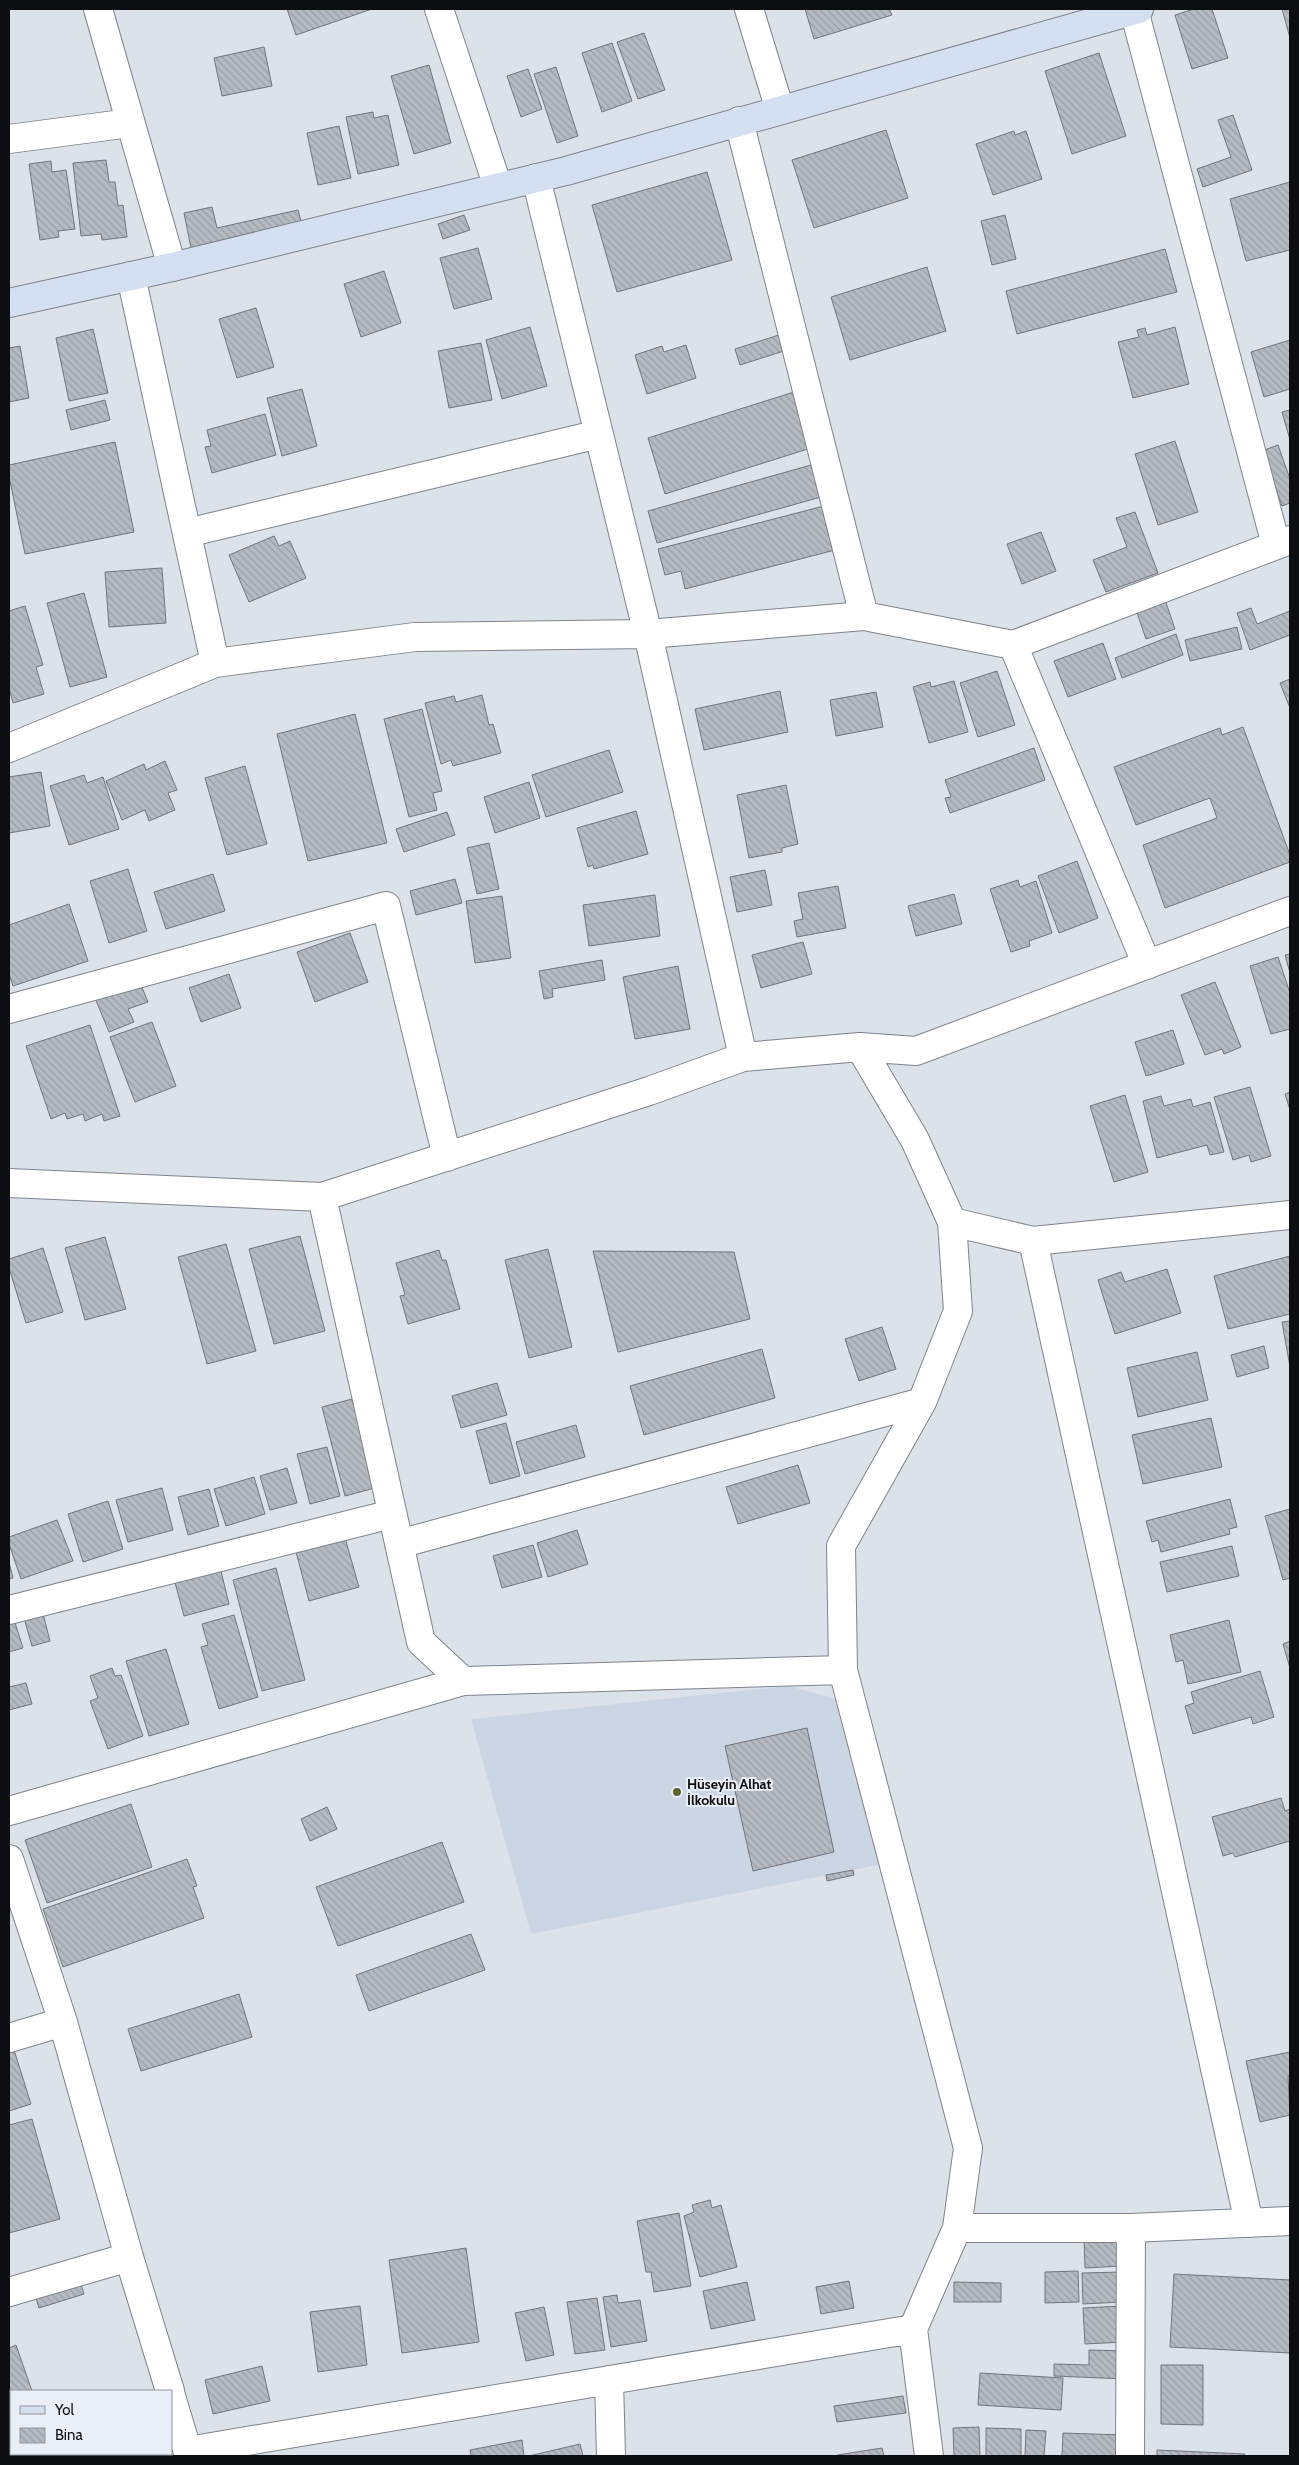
<svg xmlns="http://www.w3.org/2000/svg" width="1299" height="2465" viewBox="0 0 1299 2465" font-family="Cabin,sans-serif">
	<style>
		.built { fill: #ccd5e4 }
		.building { fill: url(#building-back-hatch); stroke: #71767d }
		.lines { fill: none; stroke-linecap: round; stroke-linejoin: round }
		.street-casing { stroke: #7f838b; stroke-width: 30 }
		.secondary-casing { stroke: #7f838b; stroke-width: 30 }
		.street { stroke: #fff; stroke-width: 28 }
		.secondary { stroke: #d4e0f2; stroke-width: 28 }
		.poi-dot { fill: #61612e; stroke: #eaeff7; stroke-width: 2 }
		.labels { text-anchor: middle; dominant-baseline: central; stroke-width: 4; stroke-linejoin: round; paint-order: stroke }
		.poi-label { font-size: 14px; font-weight: bold; fill: #0d0e11; stroke: #eaeff7; text-anchor: start }
	</style>
	<defs>
		<pattern id="building-back-hatch" width="6" height="6" patternUnits="userSpaceOnUse" patternTransform="scale(1.25)"><rect width="6" height="6" fill="#b5bac2"/><path d="M-1 5l2 2M0 0l6 6M5-1l2 2" fill="none" stroke="#9a9fa6"/></pattern>
	</defs>
	<rect width="100%" height="100%" fill="#dce2ea"/>
	<path class="built" d="M 789,1686 L 835,1699 L 883,1864 L 531,1934 L 471,1719 Z"/>
	<path class="building" d="M 287,9 L 372,9 L 296,35 Z
		M 805,9 L 889,9 L 892,15 L 814,39 Z
		M 1194,9 L 1212,9 L 1228,58 L 1192,69 L 1175,15 Z
		M 1282,9 L 1290,9 L 1290,38 Z
		M 644,33 L 665,90 L 638,99 L 617,42 Z
		M 612,43 L 632,101 L 602,112 L 582,53 Z
		M 264,47 L 272,86 L 222,96 L 214,58 Z
		M 1099,53 L 1126,136 L 1072,154 L 1045,71 Z
		M 429,65 L 451,143 L 414,154 L 391,76 Z
		M 556,67 L 578,136 L 557,143 L 534,74 Z
		M 528,69 L 542,109 L 521,117 L 507,76 Z
		M 373,112 L 374,118 L 388,115 L 399,165 L 358,174 L 346,117 Z
		M 1233,115 L 1252,170 L 1203,187 L 1197,169 L 1231,157 L 1218,120 Z
		M 339,126 L 351,178 L 318,185 L 307,133 Z
		M 886,130 L 908,198 L 814,228 L 792,160 Z
		M 1014,131 L 1015,135 L 1026,131 L 1042,179 L 993,195 L 976,144 Z
		M 106,160 L 109,182 L 115,182 L 118,206 L 123,205 L 127,237 L 102,240 L 101,234 L 81,236 L 73,163 Z
		M 51,161 L 52,172 L 66,170 L 75,229 L 58,231 L 59,237 L 40,240 L 29,164 Z
		M 707,172 L 732,260 L 617,292 L 592,205 Z
		M 1290,182 L 1290,250 L 1246,261 L 1230,199 Z
		M 212,207 L 217,228 L 298,210 L 304,233 L 193,258 L 184,213 Z
		M 464,215 L 470,230 L 443,239 L 438,224 Z
		M 1005,215 L 1016,259 L 992,265 L 981,221 Z
		M 478,248 L 492,299 L 454,309 L 440,258 Z
		M 1165,249 L 1177,292 L 1017,334 L 1006,291 Z
		M 927,267 L 946,331 L 850,360 L 831,297 Z
		M 384,271 L 401,323 L 361,337 L 344,284 Z
		M 256,308 L 274,367 L 237,378 L 219,319 Z
		M 530,327 L 547,386 L 502,399 L 486,340 Z
		M 1175,327 L 1189,384 L 1133,398 L 1118,342 L 1139,337 L 1137,330 L 1145,328 L 1147,335 Z
		M 93,329 L 108,393 L 69,401 L 56,338 Z
		M 782,334 L 787,350 L 740,365 L 735,349 Z
		M 1290,340 L 1290,389 L 1264,397 L 1251,352 Z
		M 481,343 L 492,400 L 449,408 L 438,351 Z
		M 686,345 L 696,378 L 647,394 L 635,355 L 662,346 L 664,352 Z
		M 20,346 L 29,398 L 9,402 L 9,348 Z
		M 302,389 L 317,446 L 282,456 L 267,398 Z
		M 794,392 L 811,448 L 665,494 L 648,438 Z
		M 105,400 L 110,420 L 71,430 L 66,410 Z
		M 1290,410 L 1290,440 L 1282,412 Z
		M 265,414 L 276,455 L 212,473 L 205,447 L 211,446 L 207,430 Z
		M 1175,441 L 1198,512 L 1158,525 L 1135,454 Z
		M 115,442 L 134,532 L 25,554 L 9,476 L 9,465 Z
		M 1278,445 L 1290,479 L 1290,503 L 1282,506 L 1262,451 Z
		M 811,465 L 821,497 L 657,543 L 648,511 Z
		M 824,506 L 835,550 L 685,589 L 681,571 L 665,575 L 658,549 Z
		M 1135,512 L 1158,573 L 1106,592 L 1093,560 L 1127,547 L 1116,518 Z
		M 1041,532 L 1056,571 L 1022,584 L 1007,544 Z
		M 274,536 L 279,546 L 290,541 L 306,578 L 249,602 L 229,555 Z
		M 162,568 L 166,623 L 109,627 L 105,572 Z
		M 1162,591 L 1175,629 L 1146,639 L 1133,601 Z
		M 84,593 L 107,677 L 70,687 L 47,603 Z
		M 25,606 L 43,665 L 36,667 L 44,694 L 13,703 L 9,688 L 9,611 Z
		M 1251,608 L 1257,624 L 1290,611 L 1290,635 L 1250,650 L 1237,613 Z
		M 1237,627 L 1242,649 L 1190,661 L 1185,640 Z
		M 1176,634 L 1183,655 L 1122,678 L 1115,658 Z
		M 1103,643 L 1116,679 L 1068,697 L 1054,661 Z
		M 997,671 L 1015,725 L 978,737 L 960,683 Z
		M 1290,679 L 1290,708 L 1280,683 Z
		M 954,681 L 968,732 L 929,743 L 913,687 L 930,682 L 931,687 Z
		M 780,691 L 788,732 L 704,750 L 695,709 Z
		M 876,692 L 883,727 L 836,736 L 830,700 Z
		M 482,695 L 489,725 L 493,724 L 501,753 L 453,766 L 451,760 L 441,764 L 425,703 L 454,696 L 456,702 Z
		M 422,709 L 442,791 L 433,793 L 437,810 L 409,817 L 384,719 Z
		M 355,714 L 387,843 L 308,861 L 277,734 Z
		M 1243,727 L 1290,855 L 1290,862 L 1165,908 L 1143,845 L 1217,818 L 1210,798 L 1136,825 L 1114,767 L 1220,728 L 1222,735 Z
		M 1034,748 L 1045,780 L 950,813 L 945,798 L 951,797 L 945,780 Z
		M 609,750 L 623,792 L 546,817 L 532,775 Z
		M 165,761 L 177,790 L 168,793 L 175,810 L 149,821 L 145,810 L 122,820 L 106,781 L 144,764 L 146,770 Z
		M 245,766 L 267,844 L 227,855 L 205,778 Z
		M 41,772 L 50,826 L 9,833 L 9,777 Z
		M 84,775 L 87,783 L 103,777 L 119,829 L 69,845 L 50,786 Z
		M 529,782 L 540,818 L 495,833 L 484,797 Z
		M 786,785 L 798,844 L 782,848 L 782,852 L 749,858 L 737,795 Z
		M 636,811 L 648,854 L 594,869 L 593,865 L 588,867 L 577,828 Z
		M 447,812 L 455,835 L 404,852 L 396,829 Z
		M 489,843 L 499,889 L 477,894 L 467,848 Z
		M 1077,861 L 1098,918 L 1059,933 L 1038,876 Z
		M 128,869 L 147,931 L 109,943 L 90,881 Z
		M 765,870 L 772,905 L 737,912 L 730,877 Z
		M 213,874 L 225,911 L 166,929 L 154,892 Z
		M 455,879 L 462,903 L 416,915 L 410,891 Z
		M 1018,880 L 1020,887 L 1036,881 L 1052,933 L 1029,941 L 1030,946 L 1011,952 L 990,889 Z
		M 838,886 L 846,928 L 797,937 L 794,921 L 803,919 L 798,893 Z
		M 954,894 L 962,924 L 916,936 L 908,906 Z
		M 655,895 L 660,936 L 589,946 L 583,905 Z
		M 502,896 L 511,958 L 475,963 L 466,901 Z
		M 69,904 L 88,961 L 13,986 L 9,974 L 9,925 Z
		M 350,933 L 368,982 L 315,1002 L 297,952 Z
		M 803,942 L 812,974 L 761,988 L 752,955 Z
		M 1290,954 L 1290,973 L 1285,955 Z
		M 1278,957 L 1290,993 L 1290,1029 L 1271,1034 L 1250,966 Z
		M 602,960 L 605,980 L 552,989 L 553,997 L 544,999 L 539,971 Z
		M 678,966 L 690,1029 L 635,1039 L 623,977 Z
		M 229,974 L 241,1008 L 201,1022 L 189,988 Z
		M 139,980 L 148,1002 L 128,1009 L 134,1022 L 109,1032 L 95,998 Z
		M 1215,982 L 1241,1047 L 1224,1054 L 1222,1049 L 1205,1055 L 1181,995 Z
		M 152,1022 L 176,1086 L 135,1102 L 110,1037 Z
		M 90,1025 L 120,1116 L 104,1121 L 102,1114 L 85,1121 L 83,1114 L 67,1119 L 65,1113 L 51,1119 L 26,1046 Z
		M 1173,1030 L 1184,1064 L 1146,1076 L 1135,1042 Z
		M 1250,1087 L 1271,1156 L 1251,1162 L 1249,1155 L 1233,1160 L 1214,1097 Z
		M 1290,1092 L 1290,1110 L 1285,1094 Z
		M 1125,1095 L 1148,1172 L 1114,1182 L 1090,1106 Z
		M 1161,1096 L 1164,1106 L 1191,1099 L 1193,1107 L 1210,1102 L 1224,1152 L 1210,1155 L 1207,1145 L 1157,1158 L 1143,1101 Z
		M 300,1236 L 325,1331 L 274,1344 L 249,1249 Z
		M 105,1237 L 126,1309 L 85,1320 L 65,1248 Z
		M 226,1244 L 256,1351 L 207,1364 L 178,1257 Z
		M 43,1248 L 63,1312 L 26,1323 L 9,1268 L 9,1259 Z
		M 548,1249 L 572,1347 L 529,1358 L 505,1260 Z
		M 439,1250 L 442,1260 L 446,1260 L 460,1309 L 408,1324 L 400,1296 L 405,1295 L 396,1263 Z
		M 593,1251 L 734,1252 L 750,1319 L 618,1352 Z
		M 1290,1256 L 1290,1314 L 1228,1329 L 1214,1276 Z
		M 1167,1269 L 1181,1313 L 1115,1334 L 1098,1280 L 1121,1272 L 1125,1282 Z
		M 1290,1321 L 1290,1367 L 1282,1322 Z
		M 882,1327 L 896,1369 L 859,1381 L 845,1339 Z
		M 1264,1346 L 1269,1368 L 1237,1377 L 1231,1355 Z
		M 762,1349 L 775,1398 L 644,1435 L 630,1386 Z
		M 1197,1352 L 1208,1400 L 1138,1417 L 1127,1368 Z
		M 497,1383 L 507,1415 L 461,1428 L 452,1396 Z
		M 352,1399 L 366,1449 L 386,1485 L 345,1496 L 322,1407 Z
		M 1211,1418 L 1222,1467 L 1143,1484 L 1132,1435 Z
		M 506,1423 L 520,1476 L 490,1484 L 476,1431 Z
		M 576,1425 L 585,1457 L 525,1474 L 516,1442 Z
		M 327,1447 L 340,1496 L 310,1504 L 297,1454 Z
		M 798,1465 L 810,1503 L 738,1524 L 726,1487 Z
		M 287,1468 L 297,1503 L 270,1510 L 260,1476 Z
		M 254,1477 L 265,1514 L 226,1526 L 214,1489 Z
		M 162,1488 L 173,1530 L 128,1542 L 116,1500 Z
		M 209,1489 L 219,1526 L 188,1535 L 178,1497 Z
		M 1230,1499 L 1237,1527 L 1229,1529 L 1230,1534 L 1161,1552 L 1158,1540 L 1152,1542 L 1146,1521 Z
		M 108,1501 L 123,1549 L 83,1562 L 68,1514 Z
		M 1290,1509 L 1290,1578 L 1283,1580 L 1265,1516 Z
		M 57,1520 L 73,1561 L 21,1579 L 9,1544 L 9,1537 Z
		M 577,1530 L 588,1564 L 548,1577 L 537,1543 Z
		M 343,1531 L 359,1587 L 309,1601 L 294,1544 Z
		M 533,1545 L 542,1577 L 502,1588 L 493,1556 Z
		M 1232,1546 L 1239,1576 L 1167,1592 L 1160,1562 Z
		M 9,1562 L 13,1578 L 9,1579 Z
		M 219,1563 L 229,1604 L 184,1616 L 173,1575 Z
		M 276,1568 L 305,1680 L 262,1691 L 233,1580 Z
		M 41,1606 L 50,1641 L 32,1646 L 22,1611 Z
		M 12,1613 L 23,1648 L 9,1652 L 9,1614 Z
		M 234,1615 L 258,1697 L 219,1709 L 201,1647 L 208,1645 L 202,1624 Z
		M 1229,1620 L 1241,1672 L 1188,1684 L 1183,1660 L 1176,1662 L 1170,1635 Z
		M 1290,1641 L 1290,1668 L 1283,1644 Z
		M 166,1649 L 189,1724 L 149,1736 L 126,1661 Z
		M 112,1668 L 115,1676 L 121,1675 L 143,1736 L 108,1749 L 90,1701 L 98,1698 L 90,1676 Z
		M 1260,1671 L 1274,1717 L 1253,1724 L 1251,1717 L 1193,1734 L 1185,1706 L 1194,1703 L 1191,1692 Z
		M 26,1683 L 32,1704 L 9,1710 L 9,1687 Z
		M 807,1728 L 834,1852 L 753,1871 L 725,1746 Z
		M 1281,1798 L 1285,1811 L 1290,1809 L 1290,1841 L 1235,1857 L 1233,1853 L 1223,1856 L 1212,1817 Z
		M 131,1804 L 152,1867 L 47,1903 L 25,1840 Z
		M 327,1807 L 337,1829 L 310,1841 L 301,1819 Z
		M 442,1842 L 464,1902 L 338,1946 L 316,1887 Z
		M 187,1859 L 197,1886 L 193,1887 L 204,1918 L 63,1967 L 43,1909 Z
		M 853,1870 L 854,1875 L 827,1881 L 826,1875 Z
		M 471,1934 L 485,1970 L 369,2011 L 356,1975 Z
		M 239,1994 L 252,2037 L 141,2071 L 128,2029 Z
		M 14,2050 L 31,2104 L 9,2111 L 9,2052 Z
		M 1290,2052 L 1290,2076 L 1288,2076 L 1290,2115 L 1260,2122 L 1246,2061 Z
		M 32,2119 L 60,2219 L 9,2233 L 9,2125 Z
		M 710,2200 L 712,2208 L 721,2205 L 737,2267 L 700,2277 L 684,2216 L 694,2212 L 692,2205 Z
		M 679,2213 L 691,2286 L 654,2292 L 651,2272 L 646,2272 L 637,2221 Z
		M 1120,2238 L 1121,2266 L 1085,2268 L 1084,2240 Z
		M 466,2248 L 479,2342 L 402,2353 L 389,2260 Z
		M 1078,2271 L 1079,2302 L 1045,2303 L 1045,2272 Z
		M 1121,2272 L 1122,2302 L 1083,2304 L 1082,2273 Z
		M 1174,2274 L 1290,2280 L 1290,2353 L 1170,2347 Z
		M 79,2278 L 84,2294 L 39,2308 L 34,2292 Z
		M 849,2281 L 854,2308 L 821,2314 L 816,2287 Z
		M 747,2282 L 755,2320 L 711,2329 L 703,2291 Z
		M 954,2282 L 1001,2283 L 1001,2302 L 954,2302 Z
		M 617,2295 L 618,2303 L 640,2300 L 647,2341 L 611,2347 L 603,2297 Z
		M 597,2298 L 605,2350 L 575,2354 L 567,2302 Z
		M 360,2306 L 367,2365 L 318,2372 L 310,2312 Z
		M 1121,2306 L 1124,2342 L 1085,2344 L 1083,2308 Z
		M 544,2307 L 554,2355 L 526,2361 L 515,2313 Z
		M 16,2345 L 32,2391 L 11,2391 L 11,2432 L 9,2425 L 9,2348 Z
		M 1089,2350 L 1126,2351 L 1125,2379 L 1054,2376 L 1054,2364 L 1089,2365 Z
		M 1161,2365 L 1203,2365 L 1203,2425 L 1161,2424 Z
		M 262,2366 L 270,2401 L 213,2414 L 205,2380 Z
		M 980,2373 L 1063,2378 L 1061,2410 L 978,2405 Z
		M 903,2396 L 906,2413 L 837,2422 L 834,2406 Z
		M 979,2427 L 980,2456 L 954,2456 L 953,2428 Z
		M 986,2428 L 1021,2429 L 1021,2456 L 986,2456 Z
		M 1026,2430 L 1046,2431 L 1044,2456 L 1025,2456 Z
		M 1063,2433 L 1122,2435 L 1122,2456 L 1062,2456 Z
		M 522,2440 L 524,2456 L 471,2456 L 470,2450 Z
		M 580,2444 L 583,2456 L 529,2456 Z
		M 882,2448 L 884,2456 L 837,2456 L 837,2455 Z
		M 1157,2450 L 1245,2454 L 1244,2456 L 1157,2456 Z"/>
	<g class="lines">
		<g class="street-casing">
			<path id="street" d="M 98,9 L 172,267
				M 439,9 L 498,187
				M 749,9 L 780,110
				M 1134,10 L 1276,545
				M 739,121 L 864,616 L 1013,645 L 1147,965
				M 9,139 L 130,123
				M 536,178 L 648,634 L 743,1057
				M 131,276 L 215,663
				M 187,533 L 599,434
				M 1013,645 L 1290,540
				M 9,748 L 215,663 L 415,637 L 648,634 L 864,616
				M 9,1009 L 386,906 L 447,1157
				M 860,1047 L 915,1140 L 952,1222 L 958,1311 L 922,1402 L 841,1546 L 843,1670 L 968,2148 L 957,2228 L 913,2329 L 929,2456
				M 9,1183 L 322,1197 L 649,1091 L 743,1057 L 860,1047 L 916,1051 L 1290,911
				M 322,1197 L 421,1642 L 463,1681 L 843,1670
				M 952,1222 L 1033,1241 L 1290,1215
				M 1033,1241 L 1249,2223
				M 399,1544 L 922,1402
				M 9,1610 L 392,1514
				M 9,1811 L 463,1681
				M 9,1859 L 63,2022 L 129,2257 L 170,2391
				M 9,2038 L 63,2022
				M 957,2228 L 1131,2228 L 1290,2221
				M 9,2292 L 129,2257
				M 609,2380 L 611,2456
				M 171,2396 L 189,2456
				M 188,2451 L 913,2329
				M 1130,2456 L 1131,2228"/>
		</g>
		<g class="secondary-casing">
			<path id="secondary" d="M 9,303 L 172,267 L 566,171 L 1139,9"/>
		</g>
		<use href="#street" class="street"/>
		<use href="#secondary" class="secondary"/>
	</g>
	<circle class="poi-dot" cx="677" cy="1792" r="5"/>
	<g class="labels">
		<g class="poi-label">
			<text x="687" y="1784">Hüseyin Alhat<tspan x="687" dy="16">İlkokulu</tspan></text>
		</g>
	</g>
	<rect width="1299" height="2465" fill="none" stroke="#0d0e11" stroke-width="20"/>
	<rect x="10" y="2390" width="162" height="65" fill="#eaeff7" stroke="#92959b"/>
	<rect x="20" y="2406" width="25" height="8" fill="#d4e0f2" stroke="#92959b"/>
	<text x="55" y="2415" font-size="15" fill="#0d0e11">Yol</text>
	<rect x="20" y="2428" width="25" height="15" fill="url(#building-back-hatch)" stroke="#92959b"/>
	<text x="55" y="2440" font-size="15" fill="#0d0e11">Bina</text>
</svg>
